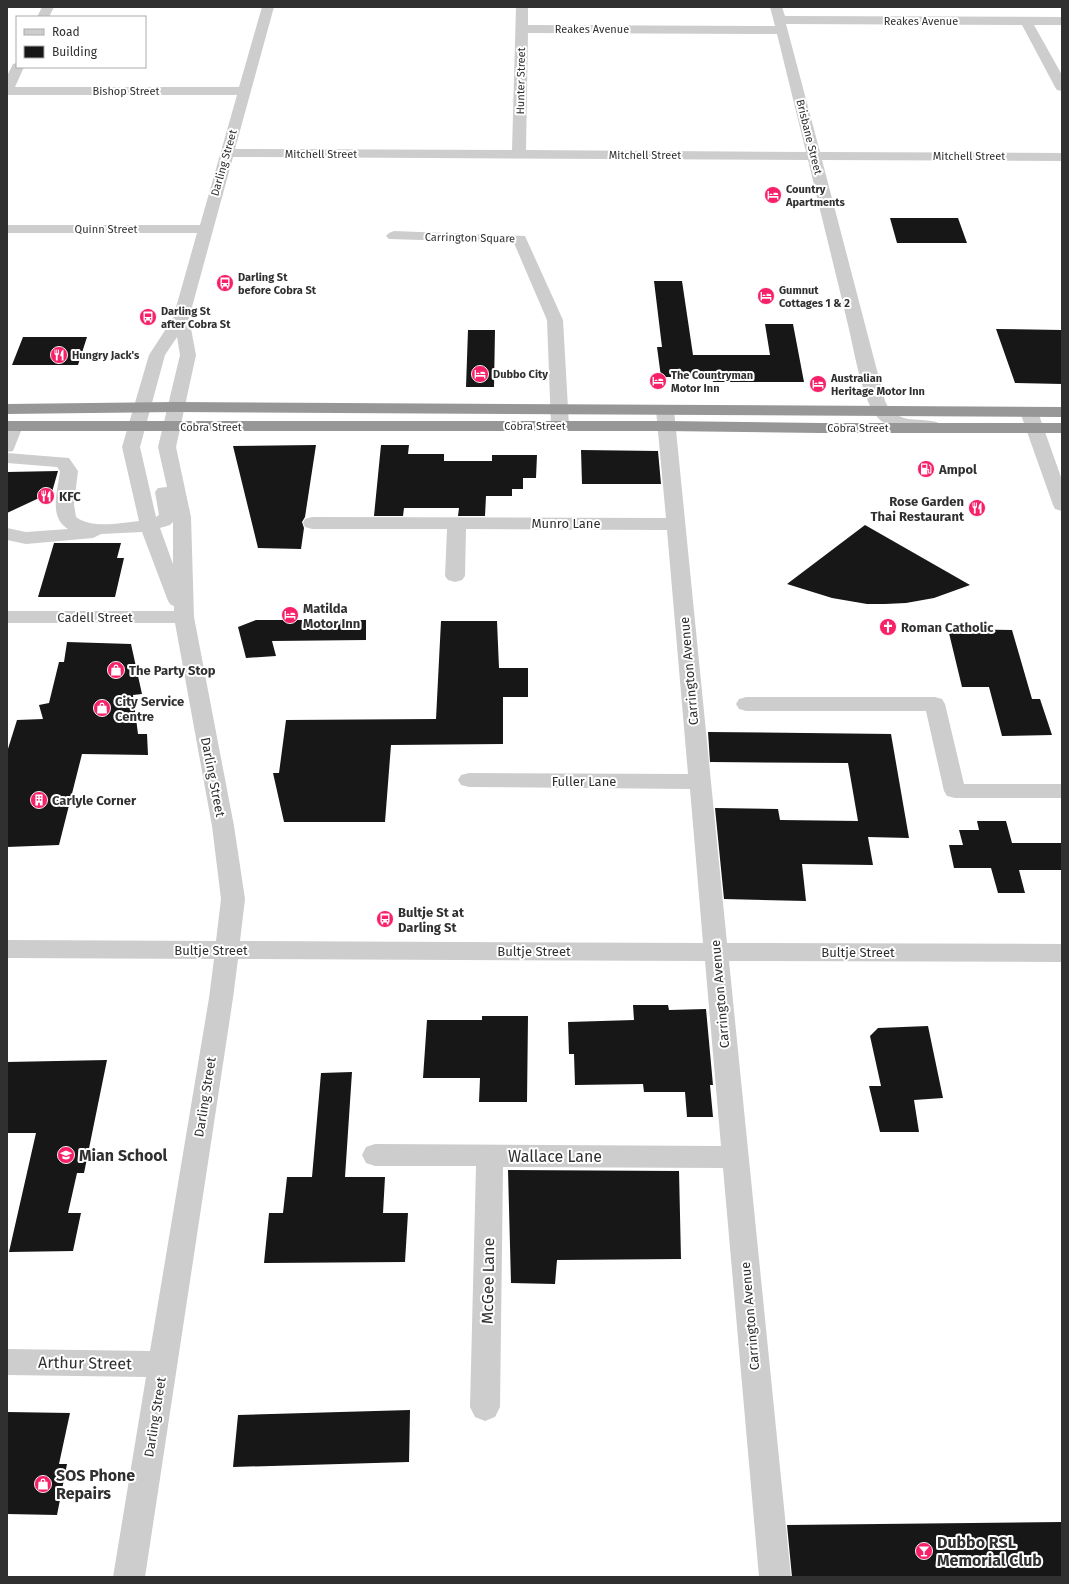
<svg xmlns="http://www.w3.org/2000/svg" width="1069" height="1584" viewBox="0 0 1069 1584" font-family="'Fira Sans',sans-serif">
	<style>
		.building { fill: #171717 }
		.lines { fill: none; stroke-linecap: round; stroke-linejoin: round }
		.minor { fill: #cdcdcd; fill-rule: evenodd }
		.highway { fill: #979797; fill-rule: evenodd }
		.labels { text-anchor: middle; dominant-baseline: central; stroke-width: 4; stroke-linejoin: round; paint-order: stroke }
		.far-street-label { font-size: 11px; fill: #303030; stroke: #fff }
		.far-poi-label { font-size: 11px; font-weight: bold; fill: #303030; stroke: #fff; text-anchor: start }
		.poi-label { font-size: 13px; font-weight: bold; fill: #303030; stroke: #fff; text-anchor: start }
		.street-label { font-size: 13px; fill: #303030; stroke: #fff }
		.near-poi-label { font-size: 16px; font-weight: bold; fill: #303030; stroke: #fff; text-anchor: start }
		.near-street-label { font-size: 16px; fill: #303030; stroke: #fff }
	</style>
	<rect width="100%" height="100%" fill="#fff"/>
	<path class="building" d="M 890,218 L 958,218 L 967,243 L 897,243 Z
		M 654,281 L 682,281 L 693,355 L 770,355 L 765,324 L 793,324 L 804,382 L 713,382 L 712,377 L 661,377 L 657,347 L 662,347 Z
		M 996,329 L 1062,330 L 1062,384 L 1015,383 Z
		M 468,330 L 495,330 L 494,387 L 466,387 Z
		M 23,337 L 87,337 L 78,365 L 12,365 Z
		M 316,445 L 305,517 L 302,522 L 304,528 L 301,549 L 258,548 L 233,446 Z
		M 381,445 L 409,445 L 408,454 L 444,454 L 444,461 L 492,461 L 492,455 L 537,455 L 536,478 L 523,478 L 523,489 L 512,489 L 512,496 L 486,496 L 485,516 L 458,516 L 459,508 L 404,508 L 403,516 L 374,516 Z
		M 581,450 L 658,451 L 661,484 L 582,484 Z
		M 58,471 L 52,492 L 7,513 L 7,472 Z
		M 865,525 L 970,585 L 934,598 L 906,603 L 885,604 L 867,604 L 832,598 L 787,584 Z
		M 54,543 L 121,543 L 117,558 L 124,558 L 115,597 L 38,597 Z
		M 256,620 L 366,620 L 366,640 L 272,641 L 276,656 L 246,658 L 238,627 Z
		M 441,621 L 497,621 L 499,668 L 528,668 L 528,697 L 503,697 L 503,744 L 391,745 L 385,822 L 284,822 L 273,773 L 279,773 L 286,720 L 436,719 Z
		M 948,629 L 1012,630 L 1032,699 L 1040,699 L 1052,735 L 1002,736 L 989,687 L 962,687 Z
		M 67,642 L 131,644 L 142,694 L 133,695 L 138,734 L 147,734 L 148,755 L 82,754 L 59,845 L 7,847 L 7,752 L 17,720 L 43,719 L 39,705 L 49,703 L 59,662 L 64,662 Z
		M 708,732 L 891,734 L 909,838 L 868,837 L 873,865 L 802,864 L 806,901 L 724,899 L 715,808 L 778,809 L 780,820 L 858,821 L 848,763 L 710,762 Z
		M 977,821 L 1006,821 L 1012,843 L 1062,843 L 1062,870 L 1019,870 L 1025,893 L 998,893 L 991,868 L 954,868 L 949,845 L 963,845 L 959,830 L 979,830 Z
		M 633,1005 L 668,1005 L 669,1010 L 706,1009 L 713,1085 L 710,1085 L 713,1117 L 687,1117 L 685,1092 L 644,1092 L 643,1084 L 575,1085 L 574,1054 L 569,1054 L 568,1022 L 634,1020 Z
		M 482,1016 L 528,1016 L 527,1102 L 479,1102 L 480,1078 L 423,1078 L 427,1020 L 482,1020 Z
		M 928,1026 L 943,1098 L 914,1100 L 919,1132 L 880,1132 L 869,1086 L 881,1086 L 870,1036 L 878,1028 Z
		M 107,1060 L 84,1173 L 77,1173 L 68,1213 L 81,1213 L 73,1251 L 9,1252 L 36,1133 L 7,1133 L 7,1062 Z
		M 352,1072 L 345,1177 L 385,1177 L 383,1213 L 408,1213 L 405,1262 L 264,1263 L 269,1213 L 283,1213 L 287,1177 L 312,1177 L 321,1073 Z
		M 508,1170 L 679,1171 L 681,1259 L 557,1260 L 555,1284 L 511,1283 Z
		M 410,1410 L 409,1462 L 233,1467 L 238,1415 Z
		M 7,1412 L 70,1413 L 59,1464 L 67,1464 L 57,1515 L 7,1514 Z
		M 1062,1522 L 1062,1577 L 792,1577 L 787,1525 Z"/>
	<g class="lines">
		<path class="minor" d="M 42,7 L 54,7 L 49,17 L 37,17 Z
			M 262,7 L 274,7 L 235,149 L 512,150 L 516,7 L 528,7 L 528,25 L 775,26 L 770,7 L 782,7 L 785,16 L 1062,17 L 1062,25 L 1034,25 L 1062,75 L 1062,91 L 1057,90 L 1055,87 L 1022,25 L 786,24 L 820,152 L 1062,153 L 1062,161 L 822,160 L 885,401 C 896,425 916,417 937,422 L 940,426 L 937,430 C 923,433 889,429 879,419 C 862,403 854,349 848,325 C 835,270 821,215 808,160 L 233,157 L 189,318 L 196,355 L 176,447 L 191,517 L 194,617 L 234,826 L 245,899 L 240,941 L 703,943 L 690,789 L 469,787 L 461,785 L 458,780 L 461,775 L 469,773 L 688,774 L 667,530 L 466,529 L 465,576 L 462,580 L 455,582 L 448,580 L 445,576 L 447,529 L 312,529 L 305,527 L 303,523 L 305,519 L 312,517 L 666,518 L 656,410 L 659,406 L 665,405 L 671,406 L 674,410 L 727,943 L 1062,944 L 1062,962 L 729,961 L 791,1577 L 759,1577 L 723,1168 L 503,1167 L 500,1407 L 495,1417 L 485,1421 L 475,1417 L 470,1407 L 476,1166 L 375,1166 L 366,1163 L 362,1155 L 366,1147 L 375,1144 L 721,1146 L 705,961 L 238,959 L 233,998 L 145,1577 L 113,1577 L 146,1377 L 7,1375 L 7,1349 L 150,1351 L 209,998 L 214,959 L 7,958 L 7,940 L 216,941 L 221,899 L 212,826 L 175,623 L 7,623 L 7,611 L 174,611 L 174,606 L 171,605 L 168,601 L 142,532 L 101,534 L 93,538 L 26,544 L 7,540 L 7,528 L 26,532 L 68,529 C 48,517 58,490 60,471 L 57,467 L 7,463 L 7,453 L 69,458 L 78,471 L 74,504 L 76,517 C 92,529 120,523 139,521 L 122,447 L 149,355 L 173,318 L 197,233 L 7,233 L 7,225 L 200,225 L 237,95 L 7,95 L 7,76 L 13,64 L 17,63 L 17,67 L 24,67 L 15,87 L 239,87 ZM 528,33 L 777,34 L 806,152 L 526,150 ZM 177,337 L 180,355 L 158,447 L 167,487 L 158,488 L 155,492 L 159,515 L 156,517 L 140,447 L 165,355 ZM 173,522 L 173,564 L 160,528 L 170,525 Z
			M 394,231 L 525,236 L 563,320 L 569,426 L 566,430 L 560,431 L 554,430 L 551,426 L 547,320 L 514,243 L 389,239 L 386,236 L 389,233 Z
			M 1029,407 L 1035,408 L 1038,412 L 1062,480 L 1062,511 L 1055,509 L 1053,505 L 1020,412 L 1023,408 Z
			M 14,421 L 20,422 L 23,426 L 13,451 L 7,452 L 7,424 Z
			M 746,697 L 935,697 L 942,699 L 945,704 L 964,784 L 1062,784 L 1062,798 L 955,798 L 947,796 L 944,791 L 926,711 L 746,711 L 739,709 L 736,704 L 739,699 Z"/>
		<path class="highway" d="M 175,402 L 1062,407 L 1062,417 L 175,412 L 7,414 L 7,404 Z
			M 7,421 L 666,421 L 821,423 L 1062,423 L 1062,433 L 821,433 L 666,431 L 7,431 Z"/>
	</g>
	<defs>
		<g id="hotel-disc" transform="scale(0.9)"><circle r="9.5" fill="#f72168" stroke="#fff"/><path d="M-6-4.5h1.5V1H6V5H4.5V3h-9V5H-6ZM-4 0a1.8 1.8 0 1 1 3.6 0ZM.5 0V-2.5h3Q6-2.5 6 0Z" fill="#fff"/></g>
		<g id="bus-disc" transform="scale(0.9)"><circle r="9.5" fill="#f72168" stroke="#fff"/><path d="M-5-6H5V4H4V6H2V4H-2V6H-4V4H-5ZM-3.5-4V0h7V-4ZM-3.5 1.2v1.5H-2V1.2ZM2 1.2v1.5H3.5V1.2Z" fill="#fff"/></g>
		<g id="restaurant-disc" transform="scale(0.9)"><circle r="9.5" fill="#f72168" stroke="#fff"/><path d="M-5-6h1v4h1v-4h1v4h1v-4h1v5L-1.5 .5V6h-2V.5L-5-1ZM5-6V6H3V1.5H1.5Q1.5-4 5-6Z" fill="#fff"/></g>
		<g id="fuel-disc" transform="scale(0.9)"><circle r="9.5" fill="#f72168" stroke="#fff"/><path d="M-5.5-6h7V0h2V4h1.3V-2.5L3-4.5l.8-.8L6-3V5H2.5V1h-1V6h-7ZM-4.2-4.7v3.2H.2V-4.7Z" fill="#fff"/></g>
		<g id="church-disc" transform="scale(0.9)"><circle r="9.5" fill="#f72168" stroke="#fff"/><path d="M-1.2-6h2.4v3.5h3.3v2.4h-3.3V6h-2.4V-.1h-3.3v-2.4h3.3Z" fill="#fff"/></g>
		<g id="shop-disc" transform="scale(0.9)"><circle r="9.5" fill="#f72168" stroke="#fff"/><path d="M-5-2.5h2.3a2.7 3.5 0 0 1 5.4 0H5L5.5 6h-11ZM-1.5-2.5h3a1.5 2.3 0 0 0-3 0Z" fill="#fff"/></g>
		<g id="building-disc" transform="scale(0.9)"><circle r="9.5" fill="#f72168" stroke="#fff"/><path d="M-4-6H4V6H1V3H-1V6H-4ZM-2.5-4.3h1.7v1.8h-1.7ZM.8-4.3h1.7v1.8H.8ZM-2.5-1h1.7V.8h-1.7ZM.8-1h1.7V.8H.8Z" fill="#fff"/></g>
		<g id="school-disc" transform="scale(0.9)"><circle r="9.5" fill="#f72168" stroke="#fff"/><path d="M0-5L7-2L0 1L-7-2ZM-4 1L0 2.5L4 1V4Q0 6-4 4Z" fill="#fff"/></g>
		<g id="bar-disc" transform="scale(0.9)"><circle r="9.5" fill="#f72168" stroke="#fff"/><path d="M-6-5H6L.8 .8V4.5H3.5V6h-7V4.5H-.8V.8Z" fill="#fff"/></g>
	</defs>
	<g fill-rule="evenodd">
		<use href="#hotel-disc" x="773" y="195"/>
		<use href="#bus-disc" x="225" y="283"/>
		<use href="#hotel-disc" x="766" y="296"/>
		<use href="#bus-disc" x="148" y="317"/>
		<use href="#restaurant-disc" x="59" y="355"/>
		<use href="#hotel-disc" x="480" y="374"/>
		<use href="#hotel-disc" x="658" y="381"/>
		<use href="#hotel-disc" x="818" y="384"/>
		<use href="#fuel-disc" x="926" y="469"/>
		<use href="#restaurant-disc" x="46" y="496"/>
		<use href="#restaurant-disc" x="977" y="508"/>
		<use href="#hotel-disc" x="290" y="615"/>
		<use href="#church-disc" x="888" y="627"/>
		<use href="#shop-disc" x="116" y="670"/>
		<use href="#shop-disc" x="102" y="708"/>
		<use href="#building-disc" x="39" y="800"/>
		<use href="#bus-disc" x="385" y="919"/>
		<use href="#school-disc" x="66" y="1155"/>
		<use href="#shop-disc" x="43" y="1484"/>
		<use href="#bar-disc" x="924" y="1551"/>
	</g>
	<g class="labels">
		<g class="far-street-label">
			<text x="921" y="21">Reakes Avenue</text>
			<text x="592" y="29">Reakes Avenue</text>
			<text transform="translate(521 81) rotate(-89)">Hunter Street</text>
			<text x="126" y="91">Bishop Street</text>
			<text transform="translate(809 137) rotate(76)">Brisbane Street</text>
			<text x="321" y="154">Mitchell Street</text>
			<text x="645" y="155">Mitchell Street</text>
			<text x="969" y="156">Mitchell Street</text>
			<text transform="translate(224 163) rotate(-74)">Darling Street</text>
			<text x="106" y="229">Quinn Street</text>
			<text transform="translate(470 238) rotate(1)">Carrington Square</text>
			<text x="535" y="426">Cobra Street</text>
			<text x="211" y="427">Cobra Street</text>
			<text x="858" y="428">Cobra Street</text>
		</g>
		<g class="far-poi-label">
			<text x="786" y="189">Country<tspan x="786" dy="13">Apartments</tspan></text>
			<text x="238" y="277">Darling St<tspan x="238" dy="13">before Cobra St</tspan></text>
			<text x="779" y="290">Gumnut<tspan x="779" dy="13">Cottages 1 &amp; 2</tspan></text>
			<text x="161" y="311">Darling St<tspan x="161" dy="13">after Cobra St</tspan></text>
			<text x="72" y="355">Hungry Jack's</text>
			<text x="493" y="374">Dubbo City</text>
			<text x="671" y="375">The Countryman<tspan x="671" dy="13">Motor Inn</tspan></text>
			<text x="831" y="378">Australian<tspan x="831" dy="13">Heritage Motor Inn</tspan></text>
		</g>
		<g class="poi-label">
			<text x="939" y="469">Ampol</text>
			<text x="59" y="496">KFC</text>
			<text x="964" y="501" text-anchor="end">Rose Garden<tspan x="964" dy="15">Thai Restaurant</tspan></text>
			<text x="303" y="608">Matilda<tspan x="303" dy="15">Motor Inn</tspan></text>
			<text x="901" y="627">Roman Catholic</text>
			<text x="129" y="670">The Party Stop</text>
			<text x="115" y="701">City Service<tspan x="115" dy="15">Centre</tspan></text>
			<text x="52" y="800">Carlyle Corner</text>
			<text x="398" y="912">Bultje St at<tspan x="398" dy="15">Darling St</tspan></text>
		</g>
		<g class="street-label">
			<text x="566" y="523">Munro Lane</text>
			<text x="95" y="617">Cadell Street</text>
			<text transform="translate(689 671) rotate(-95)">Carrington Avenue</text>
			<text transform="translate(213 777) rotate(79)">Darling Street</text>
			<text x="584" y="781">Fuller Lane</text>
			<text x="211" y="950">Bultje Street</text>
			<text x="534" y="951">Bultje Street</text>
			<text x="858" y="952">Bultje Street</text>
			<text transform="translate(720 994) rotate(-95)">Carrington Avenue</text>
			<text transform="translate(205 1097) rotate(-81)">Darling Street</text>
			<text transform="translate(750 1316) rotate(-95)">Carrington Avenue</text>
			<text transform="translate(155 1417) rotate(-81)">Darling Street</text>
		</g>
		<g class="near-poi-label">
			<text x="79" y="1155">Mian School</text>
			<text x="56" y="1475">SOS Phone<tspan x="56" dy="18">Repairs</tspan></text>
			<text x="937" y="1542">Dubbo RSL<tspan x="937" dy="18">Memorial Club</tspan></text>
		</g>
		<g class="near-street-label">
			<text x="555" y="1156">Wallace Lane</text>
			<text transform="translate(488 1281) rotate(-89)">McGee Lane</text>
			<text transform="translate(85 1363) rotate(1)">Arthur Street</text>
		</g>
	</g>
	<rect width="1069" height="1584" fill="none" stroke="#303030" stroke-width="16"/>
	<rect x="16" y="16" width="130" height="52" fill="#ffffff" stroke="#acacac"/>
	<rect x="24" y="29" width="20" height="6" fill="#cdcdcd" stroke="#acacac"/>
	<text x="52" y="36" font-size="12" fill="#303030">Road</text>
	<rect x="24" y="46" width="20" height="12" fill="#171717" stroke="#acacac"/>
	<text x="52" y="56" font-size="12" fill="#303030">Building</text>
</svg>
